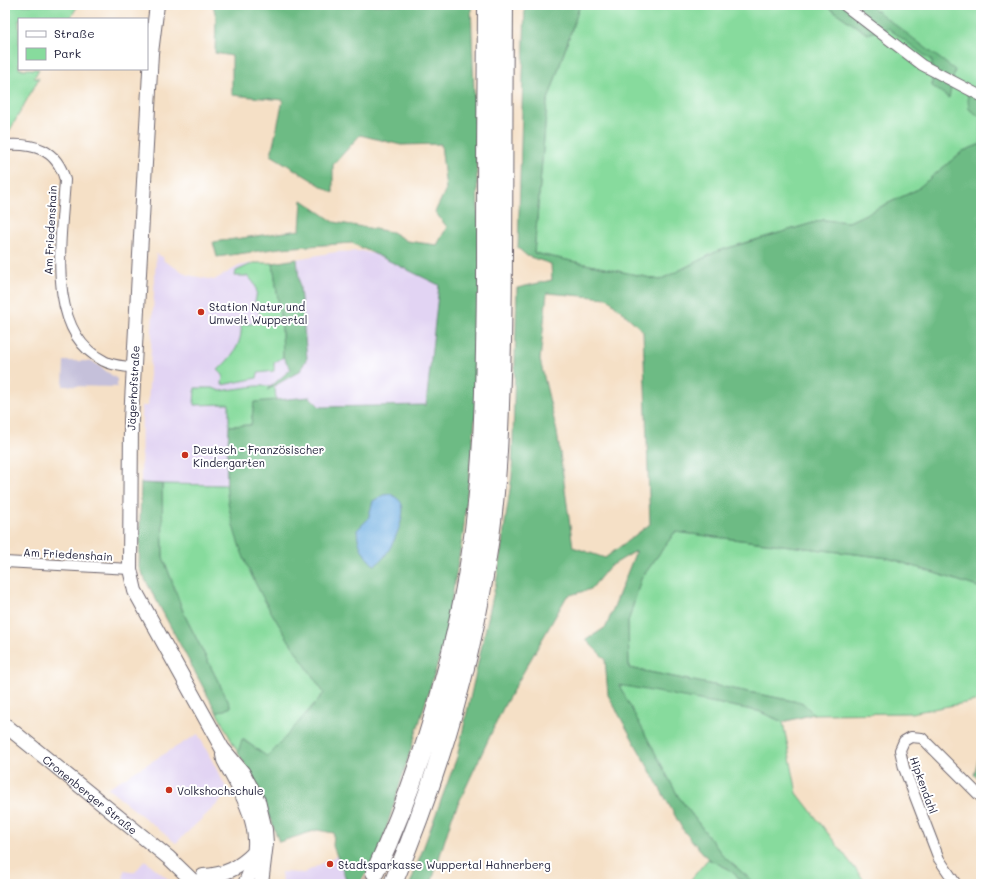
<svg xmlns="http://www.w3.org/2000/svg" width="986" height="889" viewBox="0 0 986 889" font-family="Mali,sans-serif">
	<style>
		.built { fill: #e2d4f3 }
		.industrial { fill: #c5c0da }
		.green { fill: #87db9d; stroke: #547e6c }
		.forest { fill: #6dbb84; stroke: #486e60; fill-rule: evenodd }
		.water { fill: #6eafe2; stroke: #48688e }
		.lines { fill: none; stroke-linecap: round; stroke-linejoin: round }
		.highway-tunnel { stroke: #cbbaaa; stroke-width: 18; stroke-dasharray: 18 9; stroke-linecap: butt }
		.street-casing { stroke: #6c646c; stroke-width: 12 }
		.secondary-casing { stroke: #6c646c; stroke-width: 16 }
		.highway-casing { stroke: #6c646c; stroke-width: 20 }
		.street { stroke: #fff; stroke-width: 10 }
		.secondary { stroke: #fff; stroke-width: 14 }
		.highway { stroke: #fff; stroke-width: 18 }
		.poi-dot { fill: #c8321e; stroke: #fff; stroke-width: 1.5 }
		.labels { text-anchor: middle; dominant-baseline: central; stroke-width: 4; stroke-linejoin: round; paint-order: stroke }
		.street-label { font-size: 11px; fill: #22223b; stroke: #fff }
		.poi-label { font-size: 11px; fill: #22223b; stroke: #fff; text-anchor: start }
	</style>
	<rect width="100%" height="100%" fill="#fff"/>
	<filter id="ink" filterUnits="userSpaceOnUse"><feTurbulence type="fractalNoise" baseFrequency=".025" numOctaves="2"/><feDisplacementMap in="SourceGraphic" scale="8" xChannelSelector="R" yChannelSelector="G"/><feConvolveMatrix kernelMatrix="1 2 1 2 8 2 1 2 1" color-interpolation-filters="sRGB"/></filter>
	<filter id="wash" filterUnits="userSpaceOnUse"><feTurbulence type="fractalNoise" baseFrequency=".012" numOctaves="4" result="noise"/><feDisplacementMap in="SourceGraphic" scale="16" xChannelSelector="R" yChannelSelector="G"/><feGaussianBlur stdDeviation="0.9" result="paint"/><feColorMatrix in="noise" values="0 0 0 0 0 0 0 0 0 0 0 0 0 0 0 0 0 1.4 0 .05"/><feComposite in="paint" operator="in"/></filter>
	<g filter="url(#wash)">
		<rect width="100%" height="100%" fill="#f5e0c6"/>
		<path class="built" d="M 362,251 L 441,271 L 443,592 L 166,484 L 141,483 L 142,406 L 148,406 L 156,254 L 163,257 L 164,261 L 188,275 L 214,280 L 239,266 L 252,263 L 273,263 L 336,252 Z
			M 198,734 L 229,793 L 176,843 L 107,788 Z
			M 336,856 L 348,884 L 282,884 L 281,872 L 304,873 Z
			M 145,860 L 174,884 L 123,884 L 124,870 L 135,872 Z"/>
		<path class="industrial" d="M 64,361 L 92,361 L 117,379 L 117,387 L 63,386 Z"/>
		<path class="green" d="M 5,5 L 78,5 L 70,19 L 19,19 L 19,69 L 39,69 L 34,78 L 39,78 L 5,139 Z
			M 580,5 L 825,5 L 867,34 L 886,28 L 857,5 L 981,5 L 981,98 L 969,109 L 981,118 L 981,144 L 963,151 L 916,190 L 849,222 L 823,220 L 718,251 L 660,280 L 534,253 L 547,103 Z
			M 254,263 L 273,263 L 282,329 L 283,357 L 274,363 L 274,371 L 258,373 L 257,378 L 222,385 L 223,375 L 218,370 C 231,358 243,344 241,324 L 252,324 L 260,316 L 258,307 L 255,302 C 258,290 257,284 247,276 L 235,276 L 236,271 Z
			M 256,386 L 266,386 L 275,388 L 276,400 L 254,403 L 251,425 L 229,426 L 229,404 L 194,405 L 195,388 L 213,388 L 220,391 Z
			M 162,484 L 227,485 C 233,564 282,630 324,693 L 268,758 L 243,739 L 238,753 L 217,713 L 231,707 L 184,614 L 163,557 Z
			M 675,532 L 888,558 L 981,588 L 981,700 L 911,713 L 814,714 L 803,703 L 629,668 L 628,622 L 641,579 Z
			M 618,684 L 758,711 L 783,722 L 797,793 L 867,884 L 756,884 L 724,857 L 678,796 Z
			M 708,859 L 729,869 L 745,884 L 687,884 Z"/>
		<path class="forest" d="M 213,5 L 471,5 L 480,265 L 478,391 L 463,534 L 444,643 L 369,884 L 348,884 L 333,846 L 334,833 L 317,830 L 279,842 L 258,786 L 238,753 L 242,739 L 268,757 L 324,693 C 286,636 242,577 229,508 C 224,482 228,453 229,426 L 251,425 L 254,402 L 310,397 L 320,407 L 426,405 L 439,285 L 352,243 L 280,248 L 217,257 L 213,242 L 300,230 L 302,200 L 334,222 L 392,232 L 407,241 L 437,245 L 447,227 L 435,212 L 446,189 L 441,144 L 401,145 L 360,135 L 333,165 L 333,193 L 271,155 L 283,100 L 232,95 L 232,56 L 215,53 L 216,17 Z
			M 525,5 L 580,5 L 547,103 L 534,253 L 660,280 L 718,251 L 823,220 L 849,222 L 916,190 L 963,151 L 981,144 L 981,588 L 888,558 L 675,532 L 641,579 L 628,622 L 629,668 L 803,703 L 814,714 L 783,722 L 758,711 L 619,685 L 678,796 L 724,857 L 756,884 L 745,884 L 729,869 L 708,859 L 683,830 L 608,695 L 605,659 L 586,640 L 606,627 L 636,551 L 609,567 L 591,589 L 567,596 L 504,706 L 452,817 L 431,884 L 410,884 L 457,757 L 497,578 L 512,476 L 517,288 L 552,280 L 551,264 L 527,256 L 518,248 ZM 547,293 L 607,298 L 643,331 L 650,524 L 605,558 L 573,547 L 557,432 L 540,360 Z
			M 825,5 L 869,5 L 955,70 L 949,98 L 932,86 L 932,61 L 888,28 L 867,34 Z
			M 967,91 L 981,98 L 981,118 L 969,109 Z
			M 297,259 L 307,358 L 300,371 L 267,390 L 291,369 L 283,357 L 282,329 L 273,263 Z
			M 141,483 L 162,484 L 163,557 L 184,614 L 231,707 L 217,713 L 139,568 Z
			M 981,749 L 981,781 L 974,775 Z"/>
		<path class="water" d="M 391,494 C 395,497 401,500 402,505 C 407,518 387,562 374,565 C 364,557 357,543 357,530 L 368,519 L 373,501 L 383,495 Z"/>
	</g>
	<g filter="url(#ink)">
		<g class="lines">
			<path class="highway-tunnel" d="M 368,884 L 375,872"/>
			<g class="street-casing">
				<path id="street" d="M 844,5 L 922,65 L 981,96
					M 5,145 C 34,143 57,149 65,180 C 62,234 44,332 104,361 C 113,366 125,366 134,368
					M 5,562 L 130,569
					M 956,884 L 939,859 L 904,768 L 900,750 L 904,741 L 911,737 L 922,738 L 981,797"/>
			</g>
			<g class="secondary-casing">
				<g id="secondary">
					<path d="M 157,5 L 151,53 L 131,420 L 130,569 L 135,591 L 222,748 L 243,773 L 258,801 L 265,830 L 266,843 L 261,884"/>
					<path id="s1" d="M 5,725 L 169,858 L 196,884"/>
					<path d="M 223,755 L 224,760 C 246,802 269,835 245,884"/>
					<path d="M 203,876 C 225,875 239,868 254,853"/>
				</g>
			</g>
			<g class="highway-casing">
				<path id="highway" d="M 375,872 C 414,789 445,689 463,598 C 484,494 485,386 486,280 C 486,188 486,97 487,5
					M 394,881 C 440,771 474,656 490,537 C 499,473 500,406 502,341 C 504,229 503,117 504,5"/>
			</g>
			<use href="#street" class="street"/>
			<use href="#secondary" class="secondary"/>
			<use href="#highway" class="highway"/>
		</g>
	</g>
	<g class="poi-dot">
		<circle cx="201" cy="312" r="4"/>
		<circle cx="185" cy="455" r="4"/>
		<circle cx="169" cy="790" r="4"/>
		<circle cx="330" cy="864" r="4"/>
	</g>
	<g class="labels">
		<g class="street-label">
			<text transform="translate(50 230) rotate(-87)">Am Friedenshain</text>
			<text transform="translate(133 388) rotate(-87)">Jägerhofstraße</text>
			<text transform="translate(68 554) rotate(3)">Am Friedenshain</text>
			<text transform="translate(924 785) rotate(70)">Hipkendahl</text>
			<text stroke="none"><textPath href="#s1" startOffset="110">Cronenberger Straße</textPath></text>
		</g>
		<g class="poi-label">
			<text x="209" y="306">Station Natur und<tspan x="209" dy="13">Umwelt Wuppertal</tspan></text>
			<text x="193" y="449">Deutsch - Französischer<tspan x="193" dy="13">Kindergarten</tspan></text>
			<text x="177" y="790">Volkshochschule</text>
			<text x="338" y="864">Stadtsparkasse Wuppertal Hahnerberg</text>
		</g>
	</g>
	<rect width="986" height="889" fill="none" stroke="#fff" stroke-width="20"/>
	<rect x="18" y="18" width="130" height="52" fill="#ffffff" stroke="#a7a7b1"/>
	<rect x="26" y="31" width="20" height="6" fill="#ffffff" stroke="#a7a7b1"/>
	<text x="54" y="38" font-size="12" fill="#22223b">Straße</text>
	<rect x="26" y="48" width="20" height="12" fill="#87db9d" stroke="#a7a7b1"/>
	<text x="54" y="58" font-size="12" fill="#22223b">Park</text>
</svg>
